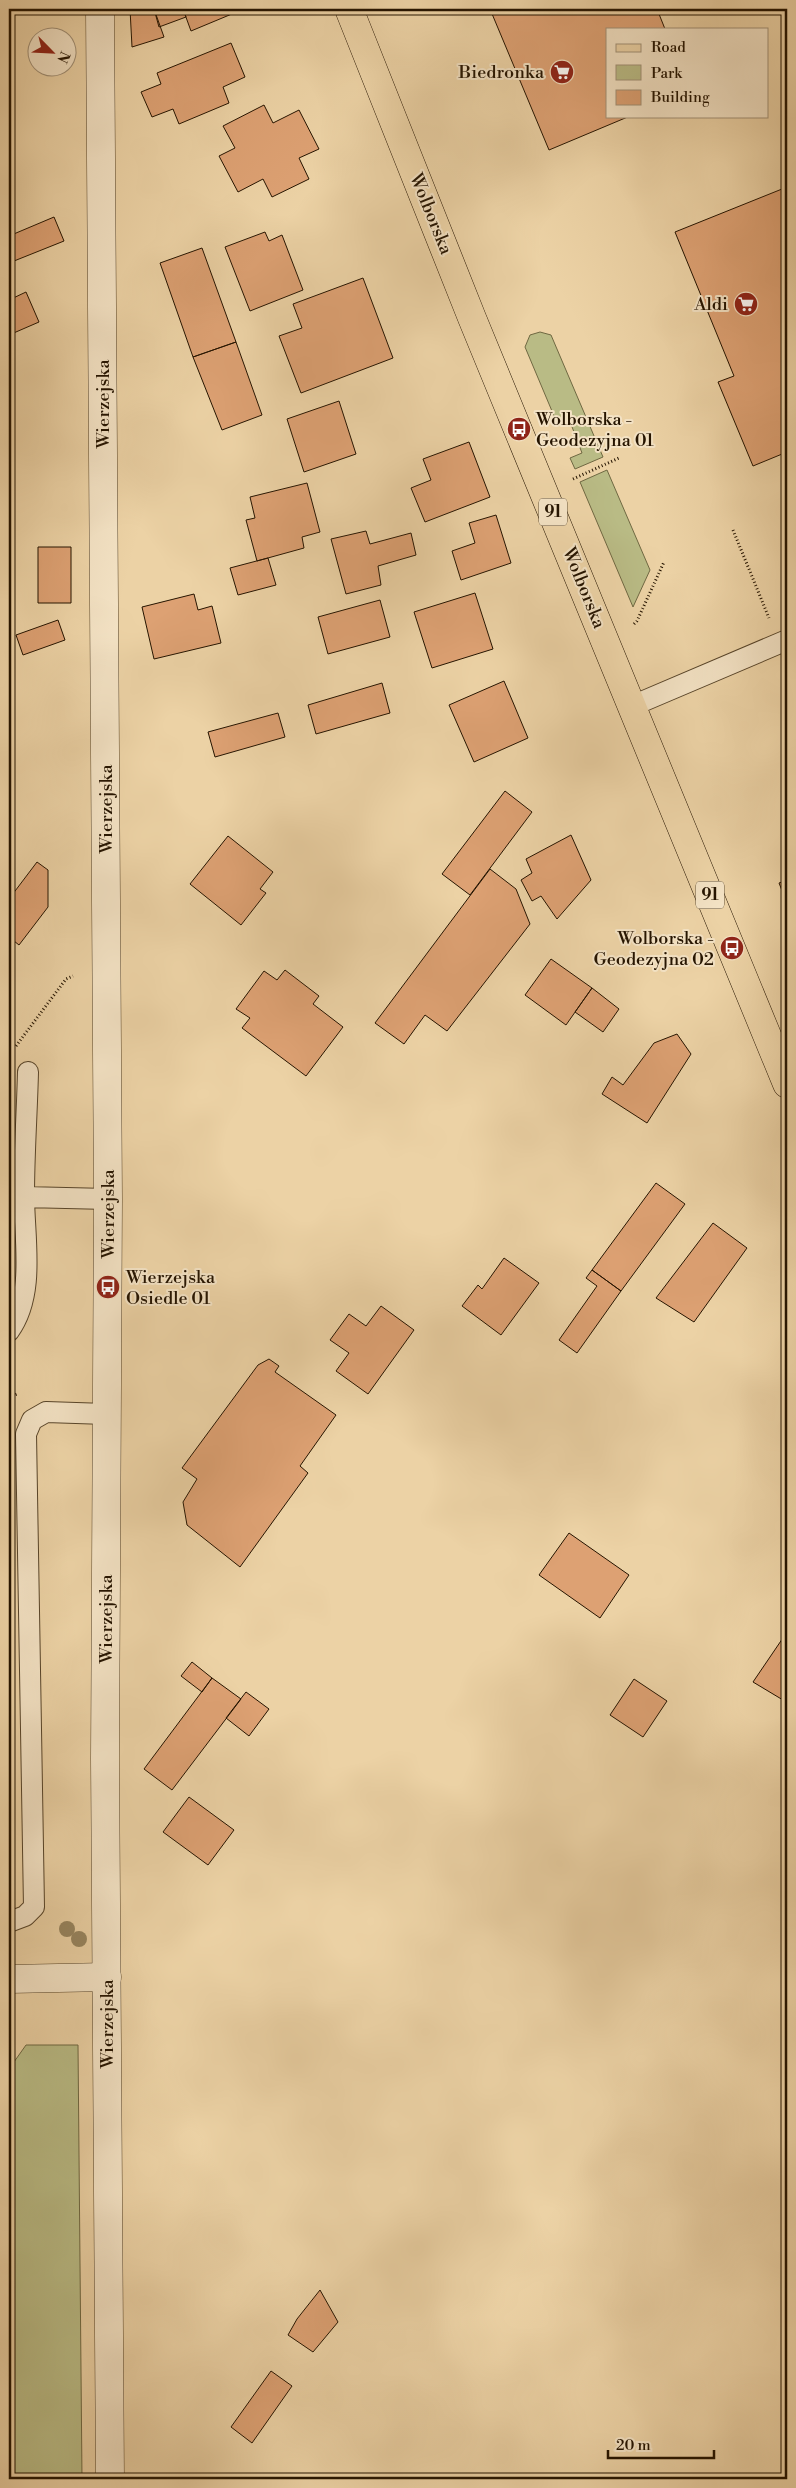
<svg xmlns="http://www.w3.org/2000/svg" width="796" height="2488" viewBox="0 0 796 2488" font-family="'Libre Bodoni',serif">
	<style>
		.green { fill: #b9bb85; stroke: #6f6842 }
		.building { fill: #dda173; stroke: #251400 }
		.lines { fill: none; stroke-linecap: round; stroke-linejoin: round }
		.service-casing { stroke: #574429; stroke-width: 22 }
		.minor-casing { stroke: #574429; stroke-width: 29 }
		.tertiary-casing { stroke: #574429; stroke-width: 29 }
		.primary-casing { stroke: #251400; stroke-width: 29 }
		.path { stroke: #251400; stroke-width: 3; stroke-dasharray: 1 2.5; stroke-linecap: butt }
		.service { stroke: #f3e2c4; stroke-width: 20 }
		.minor { stroke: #f3e2c4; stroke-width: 28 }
		.tertiary { stroke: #f3e2c4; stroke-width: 28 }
		.primary { stroke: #ecd2a5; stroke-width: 28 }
		.tree { fill: #978560 }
		.labels { text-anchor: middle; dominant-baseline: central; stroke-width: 4; stroke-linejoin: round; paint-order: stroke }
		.shield { fill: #f3e2c4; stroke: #63523b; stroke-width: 1 }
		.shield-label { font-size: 16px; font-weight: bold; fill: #251400 }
		.poi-label { font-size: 18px; fill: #251400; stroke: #f3e2c4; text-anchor: end }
		.street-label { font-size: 18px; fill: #251400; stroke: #f3e2c4 }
	</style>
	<rect width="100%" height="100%" fill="#ecd2a5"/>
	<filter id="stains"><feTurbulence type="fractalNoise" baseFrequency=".004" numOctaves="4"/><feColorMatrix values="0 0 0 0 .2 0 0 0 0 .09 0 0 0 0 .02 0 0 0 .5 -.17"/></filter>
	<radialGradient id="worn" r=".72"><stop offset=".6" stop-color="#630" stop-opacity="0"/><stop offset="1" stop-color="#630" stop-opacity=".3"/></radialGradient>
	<path class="green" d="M 540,332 L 551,335 L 603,457 L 575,469 L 570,458 L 582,453 L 569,419 L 557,423 L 525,347 L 530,335 Z
		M 607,470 L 650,570 L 633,607 L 580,482 Z
		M 26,2045 L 78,2045 L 82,2479 L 9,2479 L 9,2069 Z"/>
	<path class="building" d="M 130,9 L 154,9 L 164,37 L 132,47 Z
		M 154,9 L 183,9 L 186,17 L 159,27 Z
		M 183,9 L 239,9 L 239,11 L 191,31 Z
		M 490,9 L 629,9 L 630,11 L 657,9 L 665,29 L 607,29 L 607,116 L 630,116 L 549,150 Z
		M 231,43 L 245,77 L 223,87 L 229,103 L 179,124 L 173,109 L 152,117 L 141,92 L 161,84 L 157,73 Z
		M 264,105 L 273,123 L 299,110 L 319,149 L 299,158 L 309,179 L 272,197 L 263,179 L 238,192 L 219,156 L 235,148 L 223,126 Z
		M 787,187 L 787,452 L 753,466 L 718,382 L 734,376 L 675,232 Z
		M 54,217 L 64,241 L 9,263 L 9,236 Z
		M 265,232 L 269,241 L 282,235 L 303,290 L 250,311 L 225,247 Z
		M 202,248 L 236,342 L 193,357 L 160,263 Z
		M 363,278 L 393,358 L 301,393 L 279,336 L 302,328 L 293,304 Z
		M 26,292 L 39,322 L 9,335 L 9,300 Z
		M 236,342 L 262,415 L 222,430 L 193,357 Z
		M 339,401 L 356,454 L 304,472 L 287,419 Z
		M 469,442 L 490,497 L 425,522 L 411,488 L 431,480 L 423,459 Z
		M 307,483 L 320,532 L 302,537 L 304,548 L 257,561 L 246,520 L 255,518 L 250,497 Z
		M 496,515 L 511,563 L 461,580 L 452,551 L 475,543 L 469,523 Z
		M 366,531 L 370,544 L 411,533 L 416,555 L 378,566 L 381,585 L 346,594 L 331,539 Z
		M 38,547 L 71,547 L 71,603 L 38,603 Z
		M 268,558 L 276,585 L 238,595 L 230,568 Z
		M 475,593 L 493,649 L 432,668 L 414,612 Z
		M 194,594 L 198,610 L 212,606 L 221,643 L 154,659 L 142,607 Z
		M 380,600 L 390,637 L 328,654 L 318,617 Z
		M 58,620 L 65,640 L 23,655 L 16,635 Z
		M 504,681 L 528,738 L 474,762 L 449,705 Z
		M 382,683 L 390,713 L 316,734 L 308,705 Z
		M 278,713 L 285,737 L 215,757 L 208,732 Z
		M 505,791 L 532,812 L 470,895 L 442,874 Z
		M 571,835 L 591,880 L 557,919 L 541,896 L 532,901 L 521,880 L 532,873 L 526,859 Z
		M 228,836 L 273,872 L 260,889 L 266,893 L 241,925 L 190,884 Z
		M 37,862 L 48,870 L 48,907 L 19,945 L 14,941 L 9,949 L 9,899 Z
		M 490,869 L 516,889 L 530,924 L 447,1031 L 425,1015 L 404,1044 L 375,1023 Z
		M 787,880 L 787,903 L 779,883 Z
		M 551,959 L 592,988 L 566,1025 L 525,995 Z
		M 285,970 L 319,996 L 313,1004 L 343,1027 L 306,1076 L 242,1028 L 250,1018 L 236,1009 L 264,971 L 277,980 Z
		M 592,988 L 619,1009 L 603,1032 L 575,1012 Z
		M 677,1034 L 691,1054 L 647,1123 L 602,1094 L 612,1077 L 623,1085 L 654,1043 Z
		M 656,1183 L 685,1204 L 621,1291 L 592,1270 Z
		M 713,1223 L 747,1248 L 694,1322 L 656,1298 Z
		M 504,1258 L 539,1283 L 501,1335 L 462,1306 L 478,1285 L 482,1289 Z
		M 592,1270 L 621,1291 L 577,1353 L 559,1340 L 597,1286 L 586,1278 Z
		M 381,1306 L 414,1330 L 368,1394 L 336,1371 L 349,1353 L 330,1340 L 349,1314 L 366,1326 Z
		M 269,1359 L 279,1366 L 275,1372 L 336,1415 L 300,1466 L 308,1473 L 240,1567 L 187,1525 L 183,1502 L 197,1479 L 182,1468 L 258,1365 Z
		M 569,1533 L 629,1575 L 600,1618 L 539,1575 Z
		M 787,1632 L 787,1694 L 783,1700 L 753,1682 Z
		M 192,1662 L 212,1678 L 202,1692 L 181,1676 Z
		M 212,1678 L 241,1699 L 172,1790 L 144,1769 Z
		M 634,1679 L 667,1701 L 643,1737 L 610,1715 Z
		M 246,1692 L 269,1709 L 249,1736 L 226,1718 Z
		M 189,1797 L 234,1830 L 208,1865 L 163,1832 Z
		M 320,2290 L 338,2322 L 313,2352 L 288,2335 L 297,2319 Z
		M 271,2371 L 292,2386 L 252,2443 L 231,2427 Z"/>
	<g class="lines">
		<g class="service-casing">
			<path id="service" d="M 632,706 L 787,640
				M 24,1197 L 108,1199
				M 9,1331 C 36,1294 24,1238 24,1195 C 24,1154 27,1113 28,1072
				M 9,1922 L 25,1916 L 34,1907 L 26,1434 L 32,1420 L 46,1412 L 106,1414"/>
		</g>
		<g class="minor-casing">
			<path id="minor" d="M 9,1979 L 107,1977"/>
		</g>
		<g class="tertiary-casing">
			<path id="tertiary" d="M 100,9 L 108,1199 L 105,1759 L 110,2479"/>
		</g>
		<g class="primary-casing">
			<path id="primary" d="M 349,9 L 472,318 L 787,1084"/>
		</g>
		<path class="path" d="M 573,479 L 619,458
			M 733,530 L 769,618
			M 634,624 L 637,621 L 664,562
			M 16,1046 L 66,979 L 73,976
			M 9,1397 L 17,1394"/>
		<use href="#service" class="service"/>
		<use href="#minor" class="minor"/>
		<use href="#tertiary" class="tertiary"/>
		<use href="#primary" class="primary"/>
	</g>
	<g class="tree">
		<circle cx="67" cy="1929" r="8"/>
		<circle cx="79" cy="1939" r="8"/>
	</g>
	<defs>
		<g id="supermarket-disc" transform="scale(1.25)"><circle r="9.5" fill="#8f2418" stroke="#f3e2c4"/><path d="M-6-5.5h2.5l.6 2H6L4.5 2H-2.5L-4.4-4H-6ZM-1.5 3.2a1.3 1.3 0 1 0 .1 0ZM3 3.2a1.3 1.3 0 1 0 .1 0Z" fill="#fff"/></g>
		<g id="bus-disc" transform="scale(1.25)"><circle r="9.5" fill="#8f2418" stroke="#f3e2c4"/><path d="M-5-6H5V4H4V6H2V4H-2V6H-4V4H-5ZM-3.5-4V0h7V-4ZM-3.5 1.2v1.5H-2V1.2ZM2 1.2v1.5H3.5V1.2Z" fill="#fff"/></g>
	</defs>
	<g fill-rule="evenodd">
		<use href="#supermarket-disc" x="562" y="72"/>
		<use href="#supermarket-disc" x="746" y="304"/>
		<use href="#bus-disc" x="519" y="429"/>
		<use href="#bus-disc" x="732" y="948"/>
		<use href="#bus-disc" x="108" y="1287"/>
	</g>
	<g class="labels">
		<g class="shield">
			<rect x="539" y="498.5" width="28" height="27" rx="4"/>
			<rect x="696" y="881.5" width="28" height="27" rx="4"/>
		</g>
		<g class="shield-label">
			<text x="553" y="512">91</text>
			<text x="710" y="895">91</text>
		</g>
		<g class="poi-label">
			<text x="544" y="72">Biedronka</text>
			<text x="728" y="304">Aldi</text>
			<text x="536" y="419" text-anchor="start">Wolborska -<tspan x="536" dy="21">Geodezyjna 01</tspan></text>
			<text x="714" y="938">Wolborska -<tspan x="714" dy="21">Geodezyjna 02</tspan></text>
			<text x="126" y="1277" text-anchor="start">Wierzejska<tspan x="126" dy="21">Osiedle 01</tspan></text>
		</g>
		<g class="street-label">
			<text transform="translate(431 214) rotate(68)">Wolborska</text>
			<text transform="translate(103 404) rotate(-90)">Wierzejska</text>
			<text transform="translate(584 588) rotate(68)">Wolborska</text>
			<text transform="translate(106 809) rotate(-90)">Wierzejska</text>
			<text transform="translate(108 1214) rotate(-90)">Wierzejska</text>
			<text transform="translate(106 1619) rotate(-90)">Wierzejska</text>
			<text transform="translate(107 2024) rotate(-90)">Wierzejska</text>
		</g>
	</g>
	<rect width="796" height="2488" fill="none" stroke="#ecd2a5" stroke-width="30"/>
	<rect x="10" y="10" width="776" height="2468" fill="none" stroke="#251400" stroke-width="2.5"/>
	<rect x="15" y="15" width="766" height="2458" fill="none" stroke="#251400"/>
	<rect x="606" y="28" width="162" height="90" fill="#f3e2c4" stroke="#a19076"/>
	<rect x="616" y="44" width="25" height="8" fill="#ecd2a5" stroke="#a19076"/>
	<text x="651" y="52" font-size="15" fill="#251400">Road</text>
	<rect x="616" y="65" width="25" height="15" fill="#b9bb85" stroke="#a19076"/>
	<text x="651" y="78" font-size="15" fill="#251400">Park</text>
	<rect x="616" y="90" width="25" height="15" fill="#dda173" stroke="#a19076"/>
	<text x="651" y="102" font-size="15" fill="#251400">Building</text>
	<g transform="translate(52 52) rotate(114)"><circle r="24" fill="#f3e2c4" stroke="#a19076"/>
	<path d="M0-4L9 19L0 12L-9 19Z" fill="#8f2418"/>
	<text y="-8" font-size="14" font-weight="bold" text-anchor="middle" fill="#251400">N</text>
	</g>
	<path d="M608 2450v8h106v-8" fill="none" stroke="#251400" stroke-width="2.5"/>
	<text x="616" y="2450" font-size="15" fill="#251400" stroke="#f3e2c4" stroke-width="4" paint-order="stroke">20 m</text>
	<rect width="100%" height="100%" filter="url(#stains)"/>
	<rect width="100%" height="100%" fill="url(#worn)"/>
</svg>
